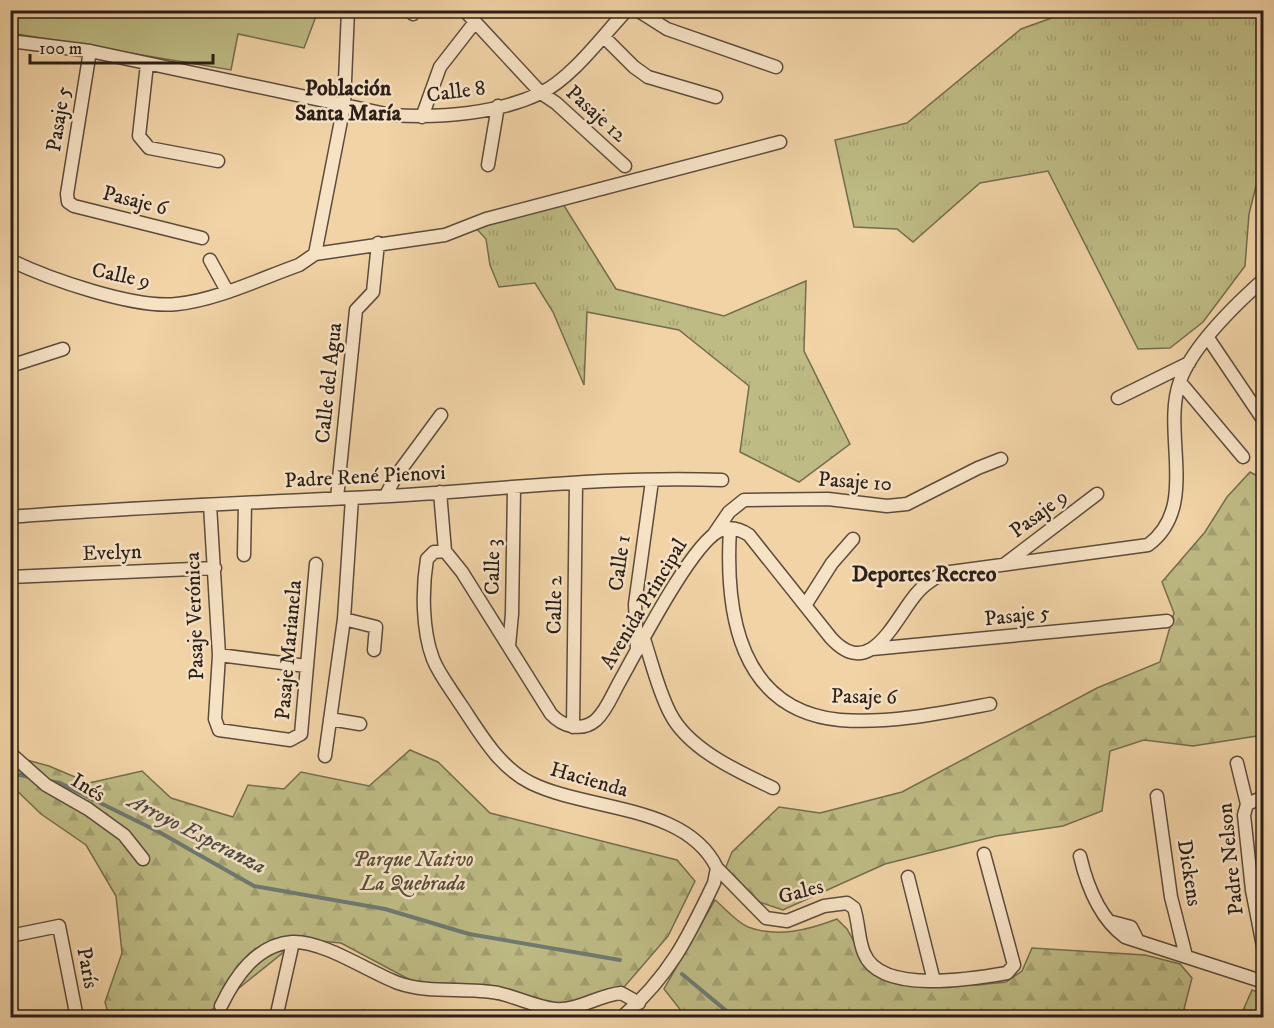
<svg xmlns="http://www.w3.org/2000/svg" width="1274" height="1028" viewBox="0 0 1274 1028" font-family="'IM FELL DW Pica',serif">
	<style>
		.grass { fill: url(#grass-tufts); stroke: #746d4e; stroke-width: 1.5 }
		.forest { fill: url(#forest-firs); stroke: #746d4e; stroke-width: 1.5 }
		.pitch { fill: #bebb84; stroke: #746d4e; stroke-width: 1.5 }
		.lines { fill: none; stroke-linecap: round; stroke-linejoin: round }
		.stream { stroke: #6e7a72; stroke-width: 4 }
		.minor-casing { stroke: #5c4c3c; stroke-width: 15 }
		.minor { stroke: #f6e2c5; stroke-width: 12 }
		.labels { text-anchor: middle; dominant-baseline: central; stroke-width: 5; stroke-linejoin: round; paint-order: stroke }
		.street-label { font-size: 21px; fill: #2a1f19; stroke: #f6e2c5 }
		.park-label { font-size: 21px; font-style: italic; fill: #564e39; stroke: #f6e2c5 }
		.neighbourhood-label { font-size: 22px; font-weight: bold; fill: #2a1f19; stroke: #f6e2c5 }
		.water-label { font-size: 22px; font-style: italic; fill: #4c4d46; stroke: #f6e2c5 }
	</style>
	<defs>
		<pattern id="grass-tufts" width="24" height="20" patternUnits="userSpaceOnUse" patternTransform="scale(1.5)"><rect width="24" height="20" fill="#bebb84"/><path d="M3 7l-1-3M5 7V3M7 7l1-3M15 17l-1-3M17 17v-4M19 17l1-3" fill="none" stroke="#a3a071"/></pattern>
		<pattern id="forest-firs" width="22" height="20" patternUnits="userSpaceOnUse" patternTransform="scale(1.5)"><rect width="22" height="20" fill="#bebb84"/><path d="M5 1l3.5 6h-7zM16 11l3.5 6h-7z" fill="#a3a071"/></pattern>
	</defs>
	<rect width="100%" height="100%" fill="#f1d3a6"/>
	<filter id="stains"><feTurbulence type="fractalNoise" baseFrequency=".00333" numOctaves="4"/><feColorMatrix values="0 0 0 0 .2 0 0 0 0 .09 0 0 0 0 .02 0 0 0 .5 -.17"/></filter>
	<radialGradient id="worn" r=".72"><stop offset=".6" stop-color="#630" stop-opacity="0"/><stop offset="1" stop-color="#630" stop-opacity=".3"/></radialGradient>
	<path class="grass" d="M 1071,11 L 1263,11 L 1263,158 L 1249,214 L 1245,266 L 1203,322 L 1170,348 L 1138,349 L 1048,171 L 980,183 L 913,242 L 897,229 L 854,227 L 835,140 L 907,123 L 1021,29 Z
		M 563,204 L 616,289 L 724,316 L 806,281 L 804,351 L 850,444 L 799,482 L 740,452 L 749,386 L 679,330 L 587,312 L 584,385 L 553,312 L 535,283 L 499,287 L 490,265 L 486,239 L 474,226 Z"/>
	<path class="forest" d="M 1250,472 L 1263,479 L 1263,735 L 1193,746 L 1144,740 L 1110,751 L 1102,811 L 1063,826 L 996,836 L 885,864 L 783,910 L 756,901 L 725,869 L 732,852 L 779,807 L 820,813 L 902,792 L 1097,688 L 1160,662 L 1174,613 L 1162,582 L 1205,532 L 1227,497 Z
		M 410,750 L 438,762 L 490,813 L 677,860 L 695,881 L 668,936 L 625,986 L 595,1007 L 554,1014 L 487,986 L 414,982 L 341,943 L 300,939 L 203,1017 L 109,1017 L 105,1002 L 122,953 L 116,896 L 86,845 L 41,814 L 12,786 L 16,757 L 49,766 L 89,783 L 142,771 L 171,798 L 233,817 L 248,785 L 284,789 L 301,772 L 369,786 Z
		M 715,900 C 725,908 736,922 748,927 C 778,938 808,930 837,919 L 847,929 L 864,960 L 903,985 L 977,985 L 1006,982 L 1022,971 L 1032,948 L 1145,955 L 1180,964 L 1192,978 L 1184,1009 L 1202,1017 L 686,1017 L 664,989 Z
		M 1252,990 L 1263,994 L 1263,1017 L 1240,1017 Z"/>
	<path class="pitch" d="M 10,11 L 318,11 L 304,48 L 238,34 L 231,70 L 11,33 Z"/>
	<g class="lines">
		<path class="stream" d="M 10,773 L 30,777
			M 49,781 L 60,783 L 159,832 L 254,886 L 385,909 L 469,934 L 620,960
			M 682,974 L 735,1018"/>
		<g class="minor-casing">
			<path id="minor" d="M 464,10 L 541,93 L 556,103 L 625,166
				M 637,10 L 667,29 L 776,67
				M 413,14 L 414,10
				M 604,37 L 634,67 L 648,77 L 716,97
				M 10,41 L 90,51 L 391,115 C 440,118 496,114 541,93 C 573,77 602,36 627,10
				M 90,51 L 67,194 L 68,202 L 74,206 L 202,238
				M 147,64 L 139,136 L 149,148 L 218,161
				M 422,117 L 440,67 L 475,22
				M 488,165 L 498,106
				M 315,254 L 445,235 L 486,219 L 780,142
				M 10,260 C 49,279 135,309 177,304 C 217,300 262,278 299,265 L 315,254 L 344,105 L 348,10
				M 210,260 L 227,291
				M 1208,338 L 1264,421
				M 10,366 L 63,349
				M 1180,382 L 1243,457
				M 1118,398 L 1189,363
				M 440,492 L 445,551 L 462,572 L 551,714 C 563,727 582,732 596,720 C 607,710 613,693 620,681 C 638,649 691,545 719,531 C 729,526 740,529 749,535 L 831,638 C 871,682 895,618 917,593 C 924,584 933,579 943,573 L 1148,545 C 1200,507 1161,433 1180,381 C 1193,345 1236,304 1264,279
				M 386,495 L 396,476 L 441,415
				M 337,498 L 356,310 L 373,292 L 378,243
				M 210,505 L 219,655 L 215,719 L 219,730 L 290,740 L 301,734 L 316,564
				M 10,517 C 124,508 237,503 350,498 C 474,493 598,475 722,480
				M 730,529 C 725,611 738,710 840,720 C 889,724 942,713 990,704
				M 714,534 L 729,512 L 744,500 L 828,499 L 887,506 L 907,504 L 978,468 L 1001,459
				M 445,551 L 434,552 L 427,559 C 422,589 422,630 433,659 C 439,674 450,688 459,702 C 479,731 497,766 531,783 C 588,811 686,804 717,868 L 714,883 C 688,938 669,977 621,1018
				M 244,555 L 245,503
				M 1005,564 L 1097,494
				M 10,577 L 215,568
				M 806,604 L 832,563 L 853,539
				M 344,619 L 376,627 L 374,650
				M 644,639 C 652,663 658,690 670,713 C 688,749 737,771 773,788
				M 509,646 L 512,614 L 514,488
				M 872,649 L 1167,621
				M 637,651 L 635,604 L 652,481
				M 219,655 L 306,666
				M 330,719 L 360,724
				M 573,727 L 576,483
				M 10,753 L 46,785 L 88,809 L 124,835 L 143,859
				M 325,756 L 344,619 L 352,498
				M 1237,763 L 1247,804 L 1244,815 L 1252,890 L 1264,951
				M 1157,796 L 1171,897 L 1186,956
				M 1247,804 L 1264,797
				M 1080,856 C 1087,886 1099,918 1125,937 L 1264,982
				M 717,868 L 766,918 L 787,921 L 824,906 L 847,903 L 854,908 C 859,923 858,939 864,953 C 880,995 973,979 1007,973 L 1014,965 L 984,854
				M 908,877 L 934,981
				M 1112,922 L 1131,927 L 1137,939
				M 10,936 L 59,926 L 77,1018
				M 221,1006 C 235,977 256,945 292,942 C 322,940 369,972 398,983 C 429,994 465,987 498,993 C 517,997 536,1007 555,1009 C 578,1011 599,995 621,993 L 639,1003
				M 363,1017 L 365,1018
				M 276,1018 L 293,942"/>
		</g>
		<use href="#minor" class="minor"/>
	</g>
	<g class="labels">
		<g class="street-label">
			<text transform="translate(456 92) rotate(-8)">Calle 8</text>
			<text transform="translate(596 114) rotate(42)">Pasaje 12</text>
			<text transform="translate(59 119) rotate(-81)">Pasaje 5</text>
			<text transform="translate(135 201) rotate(14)">Pasaje 6</text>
			<text transform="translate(121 276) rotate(12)">Calle 9</text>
			<text transform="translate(329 383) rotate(-84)">Calle del Agua</text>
			<text transform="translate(365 477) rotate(-3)">Padre René Pienovi</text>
			<text transform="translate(855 482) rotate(4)">Pasaje 10</text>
			<text transform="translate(1039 514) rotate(-37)">Pasaje 9</text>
			<text transform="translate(112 553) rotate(-2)">Evelyn</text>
			<text transform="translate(620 563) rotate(-82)">Calle 1</text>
			<text transform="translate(493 567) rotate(-89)">Calle 3</text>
			<text transform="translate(644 604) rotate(-59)">Avenida Principal</text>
			<text transform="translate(555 605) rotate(-89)">Calle 2</text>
			<text transform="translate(195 616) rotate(-92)">Pasaje Verónica</text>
			<text transform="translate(1017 616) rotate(-6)">Pasaje 5</text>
			<text transform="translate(289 650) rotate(-85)">Pasaje Marianela</text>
			<text transform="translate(864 697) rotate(1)">Pasaje 6</text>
			<text transform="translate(589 780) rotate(16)">Hacienda</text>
			<text transform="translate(88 788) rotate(31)">Inés</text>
			<text transform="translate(1231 859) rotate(-96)">Padre Nelson</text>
			<text transform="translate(1189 873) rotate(81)">Dickens</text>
			<text transform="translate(801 892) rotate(-15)">Gales</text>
			<text transform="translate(87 968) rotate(79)">París</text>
		</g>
		<g class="park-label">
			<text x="413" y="860">Parque Nativo<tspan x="413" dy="24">La Quebrada</tspan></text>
		</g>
		<g class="neighbourhood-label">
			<text x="348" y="88">Población<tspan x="348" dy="25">Santa María</tspan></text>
			<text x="924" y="574">Deportes Recreo</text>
		</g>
		<g class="water-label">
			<text transform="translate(197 834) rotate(27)">Arroyo Esperanza</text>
		</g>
	</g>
	<rect width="1274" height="1028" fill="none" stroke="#f1d3a6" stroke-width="36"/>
	<rect x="12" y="12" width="1250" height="1004" fill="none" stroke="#2a1f19" stroke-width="3"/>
	<rect x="18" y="18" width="1238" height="992" fill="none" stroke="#2a1f19" stroke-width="1.5"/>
	<path d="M30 54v9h183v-9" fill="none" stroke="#2a1f19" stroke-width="3"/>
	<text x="39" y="54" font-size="18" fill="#2a1f19" stroke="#f6e2c5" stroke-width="4.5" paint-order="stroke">100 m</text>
	<rect width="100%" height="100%" filter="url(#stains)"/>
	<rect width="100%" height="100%" fill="url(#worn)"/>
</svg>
